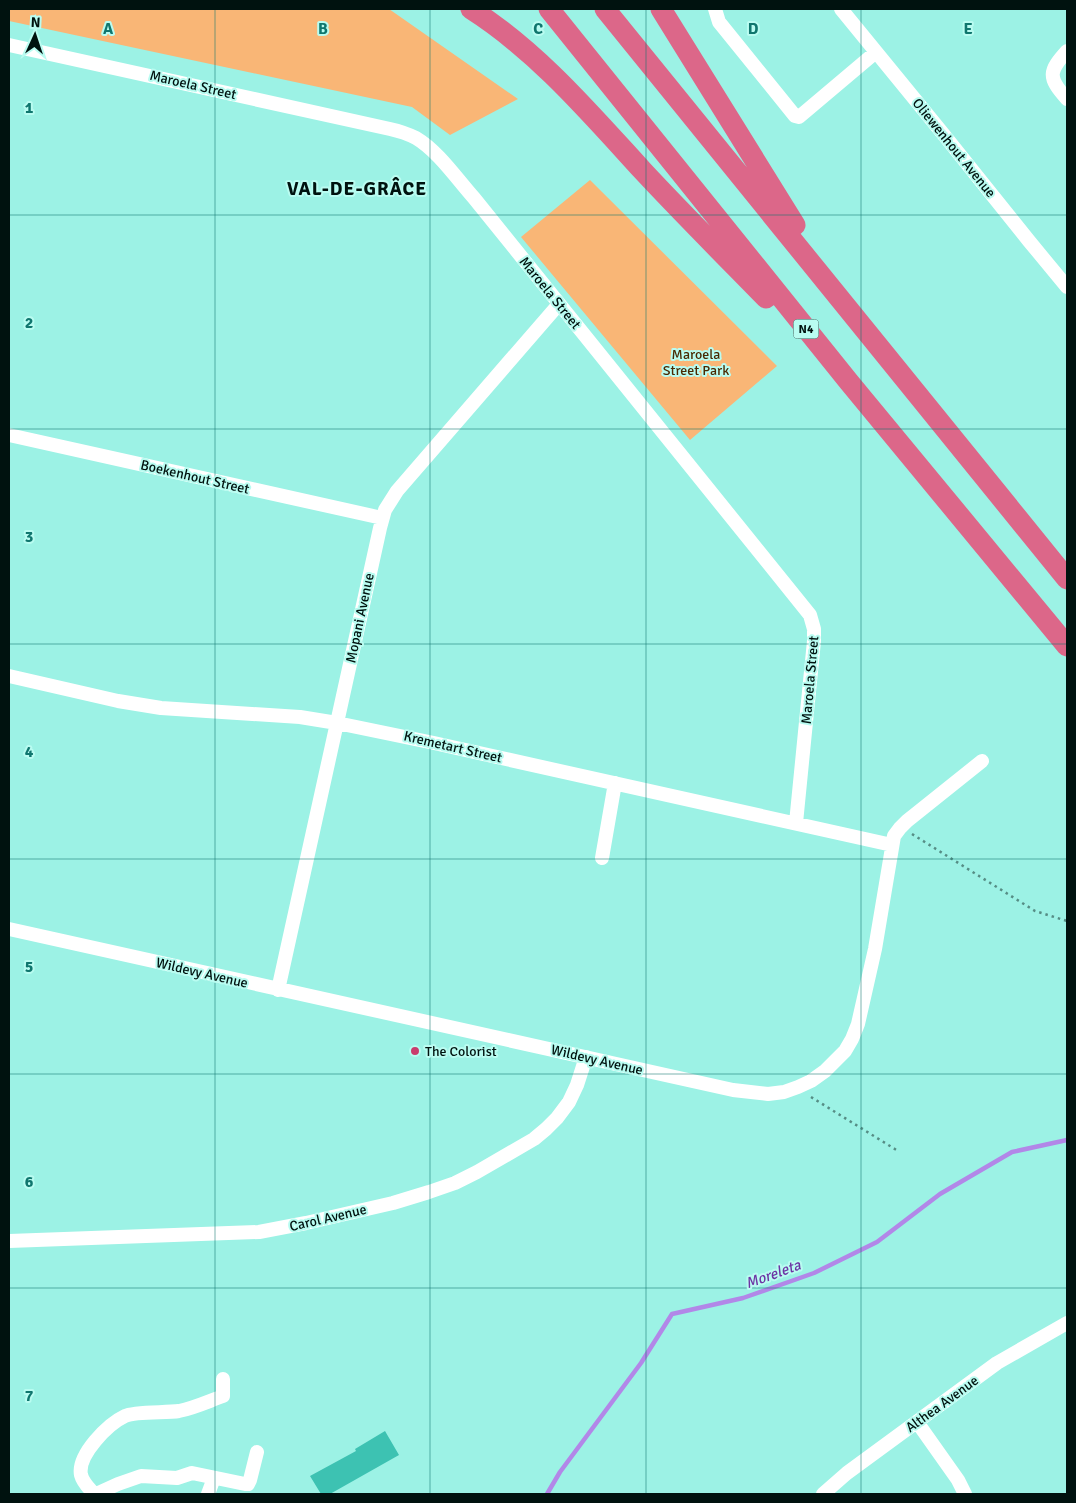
<svg xmlns="http://www.w3.org/2000/svg" width="1076" height="1503" viewBox="0 0 1076 1503" font-family="Signika,sans-serif">
	<style>
		.green { fill: #f9b676 }
		.lines { fill: none; stroke-linecap: round; stroke-linejoin: round }
		.stream { stroke: #b287e8; stroke-width: 4.5 }
		.building { fill: #3dc2b2 }
		.path { stroke: #568d85; stroke-width: 2.5; stroke-dasharray: 2.5 4; stroke-linecap: butt }
		.minor { stroke: #fff; stroke-width: 14 }
		.highway { stroke: #dc6789; stroke-width: 21 }
		.grid { fill: none; stroke: #0f766e; stroke-width: 1; stroke-opacity: 0.55 }
		.poi-dot { fill: #c93c6d; stroke: #b9fcf1; stroke-width: 2 }
		.labels { text-anchor: middle; dominant-baseline: central; stroke-width: 4; stroke-linejoin: round; paint-order: stroke }
		.shield { fill: #b9fcf1; stroke: #385853; stroke-width: 1 }
		.shield-label { font-size: 12px; font-weight: bold; fill: #00120f }
		.street-label { font-size: 14px; fill: #00120f; stroke: #b9fcf1 }
		.park-label { font-size: 14px; fill: #4a2902; stroke: #b9fcf1 }
		.poi-label { font-size: 14px; fill: #00120f; stroke: #b9fcf1; text-anchor: start }
		.water-label { font-size: 15px; font-style: italic; fill: #6d33a4; stroke: #b9fcf1 }
		.district-label { font-size: 19px; font-weight: bold; letter-spacing: 1px; fill: #00120f; stroke: #b9fcf1 }
		.grid-label { font-size: 16px; text-anchor: middle; font-weight: bold; fill: #0f766e; stroke: #b9fcf1; stroke-width: 4; stroke-linejoin: round; paint-order: stroke }
	</style>
	<rect width="100%" height="100%" fill="#9cf2e5"/>
	<path class="green" d="M 9,9 L 389,9 L 518,99 L 450,135 L 412,107 L 9,21 Z
		M 590,180 L 777,366 L 690,440 L 521,237 Z"/>
	<g class="lines">
		<path class="stream" d="M 547,1494 L 560,1472 L 641,1363 L 672,1314 L 743,1298 L 814,1273 L 877,1242 L 940,1194 L 1012,1152 L 1067,1140"/>
	</g>
	<path class="building" d="M 385,1431 L 399,1455 L 330,1494 L 321,1494 L 310,1476 L 356,1451 L 355,1449 Z"/>
	<g class="lines">
		<path class="path" d="M 912,834 L 1035,911 L 1067,921
			M 811,1097 L 898,1151"/>
		<path class="minor" d="M 715,9 L 719,22 L 795,116 L 799,117 L 876,52
			M 841,9 L 944,135 L 1029,241 L 1067,287
			M 9,45 L 390,129 C 399,131 408,134 416,138 C 438,151 457,179 474,198 L 810,615 L 814,629 L 814,641 L 796,823
			M 1067,51 C 1049,71 1047,77 1067,99
			M 9,435 L 382,518
			M 9,676 L 118,701 L 161,708 L 300,717 L 337,723 L 434,743 L 892,845
			M 602,858 L 615,783
			M 9,929 L 733,1090 L 768,1094 L 784,1092 L 798,1087 L 811,1081 L 825,1071 L 845,1051 L 852,1039 L 858,1024 L 875,949 L 894,836 L 900,828 L 907,821 L 982,761
			M 278,990 L 380,528 L 385,510 L 397,491 L 559,304
			M 9,1241 L 259,1232 L 306,1223 L 393,1203 L 429,1192 L 455,1183 L 477,1172 L 534,1139 L 546,1129 L 557,1118 L 569,1102 L 577,1085 L 586,1057
			M 917,1422 L 958,1480 L 965,1494
			M 94,1494 C 90,1489 83,1483 81,1475 C 77,1455 108,1424 125,1416 C 135,1411 166,1413 179,1411 C 194,1408 209,1401 223,1396 L 223,1379
			M 96,1494 L 118,1484 L 141,1476 L 177,1478 L 192,1473 L 245,1484 L 248,1484 L 250,1480 L 257,1452
			M 208,1494 L 214,1478
			M 823,1494 L 847,1473 L 997,1363 L 1067,1323"/>
		<path class="highway" d="M 471,9 C 537,51 589,112 642,170 C 682,213 724,255 766,298
			M 549,9 L 849,382 L 1067,646
			M 605,9 L 1067,579
			M 661,9 L 795,225"/>
	</g>
	<path class="grid" d="M 215,9 L 215,1494M 430,9 L 430,1494M 646,9 L 646,1494M 861,9 L 861,1494M 9,215 L 1067,215M 9,429 L 1067,429M 9,644 L 1067,644M 9,859 L 1067,859M 9,1074 L 1067,1074M 9,1288 L 1067,1288"/>
	<circle class="poi-dot" cx="415" cy="1051" r="5"/>
	<g class="labels">
		<rect class="shield" x="793.5" y="319.5" width="25" height="19" rx="4"/>
		<g class="shield-label">
			<text x="806" y="329">N4</text>
		</g>
		<g class="street-label">
			<text transform="translate(193 85) rotate(13)">Maroela Street</text>
			<text transform="translate(954 148) rotate(51)">Oliewenhout Avenue</text>
			<text transform="translate(550 293) rotate(51)">Maroela Street</text>
			<text transform="translate(195 477) rotate(13)">Boekenhout Street</text>
			<text transform="translate(360 618) rotate(-78)">Mopani Avenue</text>
			<text transform="translate(810 680) rotate(-85)">Maroela Street</text>
			<text transform="translate(453 747) rotate(13)">Kremetart Street</text>
			<text transform="translate(202 973) rotate(13)">Wildevy Avenue</text>
			<text transform="translate(597 1060) rotate(13)">Wildevy Avenue</text>
			<text transform="translate(328 1218) rotate(-13)">Carol Avenue</text>
			<text transform="translate(942 1404) rotate(-36)">Althea Avenue</text>
		</g>
		<g class="park-label">
			<text x="696" y="354">Maroela<tspan x="696" dy="16">Street Park</tspan></text>
		</g>
		<g class="poi-label">
			<text x="425" y="1051">The Colorist</text>
		</g>
		<g class="water-label">
			<text transform="translate(773 1274) rotate(-20)">Moreleta</text>
		</g>
		<g class="district-label">
			<text x="357" y="189">VAL-DE-GRÂCE</text>
		</g>
	</g>
	<g class="grid-label">
		<text x="108" y="34">A</text>
		<text x="323" y="34">B</text>
		<text x="538" y="34">C</text>
		<text x="753" y="34">D</text>
		<text x="968" y="34">E</text>
		<text x="29" y="113">1</text>
		<text x="29" y="328">2</text>
		<text x="29" y="542">3</text>
		<text x="29" y="757">4</text>
		<text x="29" y="972">5</text>
		<text x="29" y="1187">6</text>
		<text x="29" y="1401">7</text>
	</g>
	<rect width="1076" height="1503" fill="none" stroke="#00120f" stroke-width="20"/>
	<g transform="translate(35 35) rotate(3)" stroke="#b9fcf1" stroke-width="4" paint-order="stroke">
	<path d="M0-4L9 19L0 12L-9 19Z" fill="#00120f"/>
	<text y="-8" font-size="14" font-weight="bold" text-anchor="middle" fill="#00120f">N</text>
	</g>
</svg>
